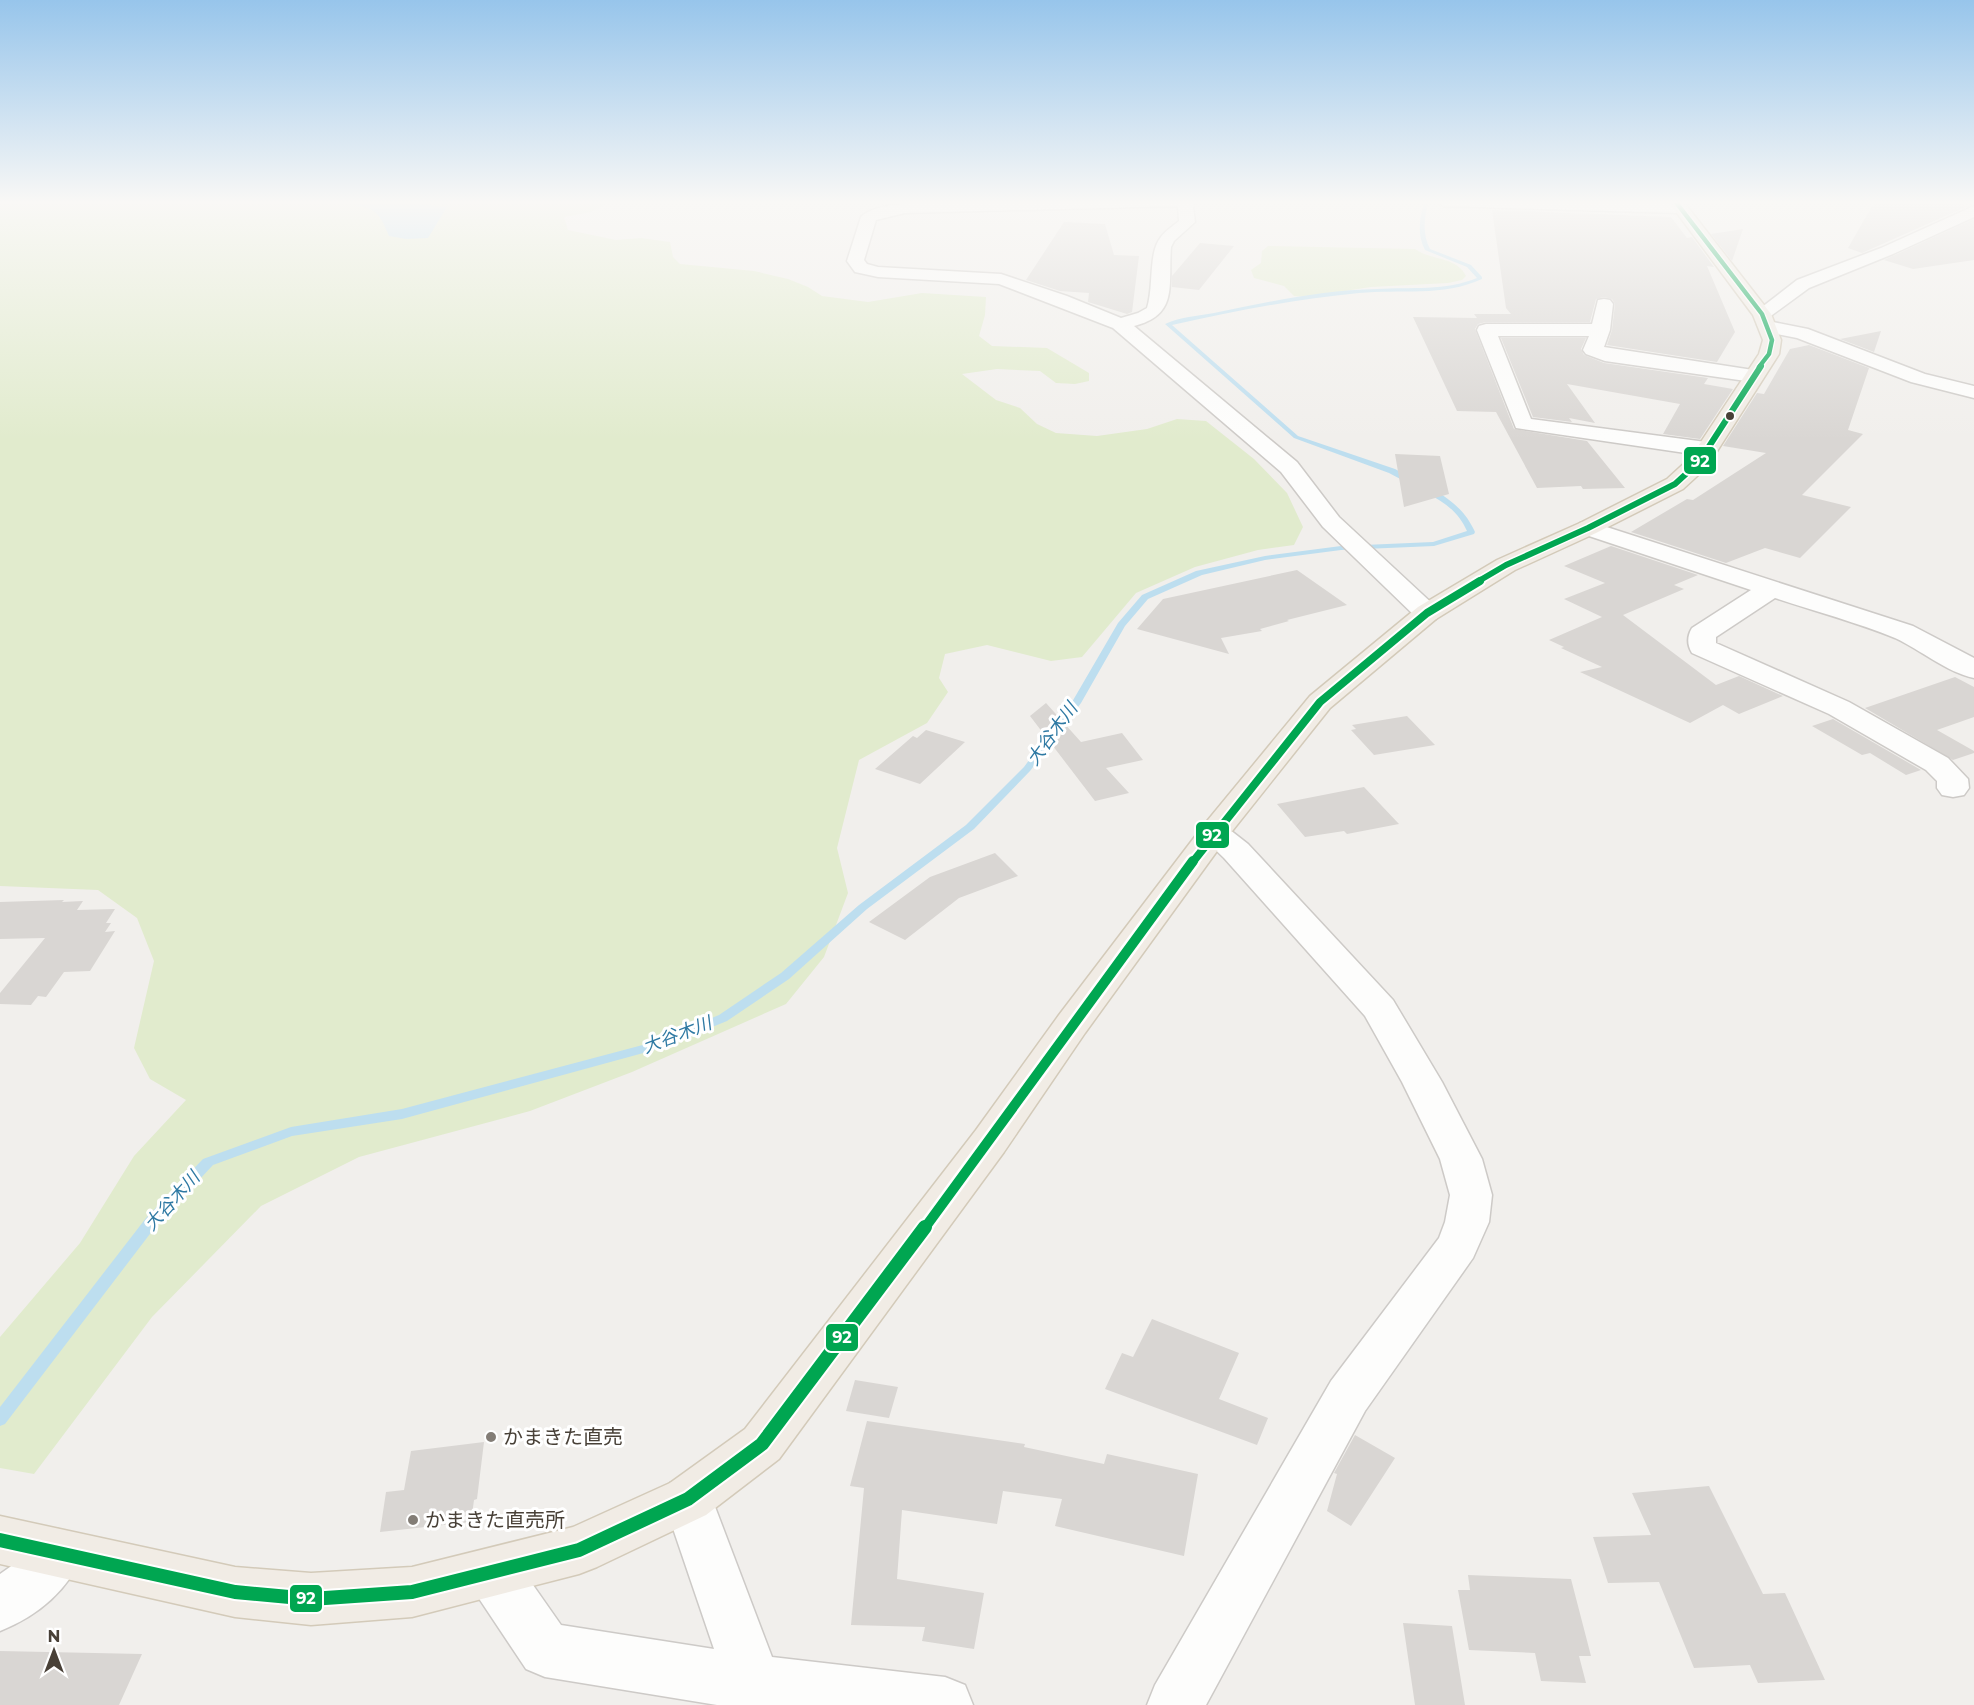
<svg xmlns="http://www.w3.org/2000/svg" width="1974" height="1705" viewBox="0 0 1974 1705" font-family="Montserrat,'Noto Sans JP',sans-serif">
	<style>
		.green { fill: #e1ebcd }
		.water { fill: #bddeef }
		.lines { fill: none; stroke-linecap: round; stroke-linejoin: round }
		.stream { fill: #bddeef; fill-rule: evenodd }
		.building { fill: #d9d6d3 }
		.minor-casing { stroke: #cdcac7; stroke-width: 3 }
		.major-casing { stroke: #d3cab9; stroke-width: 3 }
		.minor { fill: #fdfdfc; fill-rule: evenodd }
		.major { fill: #f1ece5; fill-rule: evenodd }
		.bus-1-far4-casing { stroke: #fff; stroke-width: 7 }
		.bus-1-far3-casing { stroke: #fff; stroke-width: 9 }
		.bus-1-far2-casing { stroke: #fff; stroke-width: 12 }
		.bus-1-far1-casing { stroke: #fff; stroke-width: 15 }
		.bus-1-casing { stroke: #fff; stroke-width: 18 }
		.bus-1-far4 { stroke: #00a651; stroke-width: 4.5 }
		.bus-1-far3 { stroke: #00a651; stroke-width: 6 }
		.bus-1-far2 { stroke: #00a651; stroke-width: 8 }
		.bus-1-far1 { stroke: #00a651; stroke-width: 10 }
		.bus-1 { stroke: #00a651; stroke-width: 14 }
		.bus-dot { fill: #484037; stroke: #fff; stroke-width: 2 }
		.poi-dot { fill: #837d76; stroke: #fff; stroke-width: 2 }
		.labels { text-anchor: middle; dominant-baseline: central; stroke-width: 6; stroke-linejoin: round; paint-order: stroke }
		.water-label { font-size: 18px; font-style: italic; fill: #2e79a3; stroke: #fff }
		.near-poi-label { font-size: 20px; fill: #484037; stroke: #fff; text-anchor: start }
		.line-badge { stroke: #fff; stroke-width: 2 }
		.badge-label { font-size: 16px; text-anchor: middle; font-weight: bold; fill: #fff }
	</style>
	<rect width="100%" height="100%" fill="#f1efec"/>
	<path class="green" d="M 0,201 L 611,201 L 591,212 L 564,217 L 568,230 L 616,240 L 641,238 L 670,242 L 673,257 L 680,264 L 754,271 L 788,279 L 808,287 L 822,296 L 868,302 L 922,293 L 986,297 L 985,315 L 979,336 L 992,346 L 1047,348 L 1089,373 L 1089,381 L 1075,384 L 1056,383 L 1040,371 L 997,369 L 962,374 L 996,400 L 1020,408 L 1037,424 L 1056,433 L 1097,436 L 1147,429 L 1177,419 L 1206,421 L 1254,459 L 1287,493 L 1303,527 L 1294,545 L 1258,550 L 1195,567 L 1136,593 L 1082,657 L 1051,661 L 987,645 L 945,654 L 939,678 L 948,692 L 927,723 L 859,760 L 837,848 L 848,893 L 824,957 L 786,1004 L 632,1072 L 530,1111 L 359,1157 L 261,1206 L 152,1317 L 34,1474 L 0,1468 L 0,1337 L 80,1243 L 134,1156 L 186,1100 L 150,1079 L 134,1048 L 154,961 L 137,918 L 98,890 L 0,886 Z
		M 1268,246 L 1415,249 C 1432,261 1456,256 1466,276 L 1462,280 L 1448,283 L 1371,287 L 1306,297 L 1294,296 L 1284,286 L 1254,278 L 1251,270 L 1261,263 L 1262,251 Z"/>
	<path class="water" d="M 354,201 L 409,203 L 447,207 L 428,238 L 406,239 L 389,236 C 379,212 377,209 351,204 Z"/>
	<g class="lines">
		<path class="stream" d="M 1425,201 L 1429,201 C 1424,217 1422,234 1430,249 L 1471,265 L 1482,277 L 1482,279 C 1443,297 1400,289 1359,293 C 1296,299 1234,311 1172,325 L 1298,436 L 1395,469 L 1412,478 L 1412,482 L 1406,482 L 1389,473 L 1294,438 L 1165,324 C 1179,317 1198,316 1214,313 C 1267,302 1322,290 1377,289 C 1410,287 1446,291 1477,278 L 1467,267 L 1425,250 C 1417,235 1419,217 1425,201 Z
			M 1425,488 L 1431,488 C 1451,500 1465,510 1475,532 L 1474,534 L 1434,546 L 1341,550 L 1265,560 L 1202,575 L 1148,599 L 1125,626 L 1081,703 L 1030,771 L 974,829 L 867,909 L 789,979 L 727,1021 L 658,1049 L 402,1119 L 292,1136 L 213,1165 L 156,1226 L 5,1424 L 0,1426 L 0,1407 L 146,1218 L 203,1159 L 291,1127 L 402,1109 L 654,1042 L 719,1015 L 781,973 L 859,905 L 966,825 L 1024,767 L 1072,702 L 1118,623 L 1142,595 L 1196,571 L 1265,556 L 1341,546 L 1433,542 L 1467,531 C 1458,511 1444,502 1425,492 Z"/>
	</g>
	<path class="building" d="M 1875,201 L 1912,203 L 1950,201 L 1968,206 L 1862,253 L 1848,248 Z
		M 1492,210 L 1671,217 L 1687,238 L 1692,237 L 1714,267 L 1707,266 L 1735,332 L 1717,362 L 1607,345 L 1612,330 L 1615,304 L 1612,299 L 1604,297 L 1596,299 L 1590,322 L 1486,322 L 1478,324 L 1475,329 L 1514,429 L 1587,441 L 1625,488 L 1583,489 L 1581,486 L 1537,488 L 1496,412 L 1457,411 L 1413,317 L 1477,318 L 1474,314 L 1511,314 L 1506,308 Z
		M 1974,219 L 1974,260 L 1913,269 L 1884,260 Z
		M 1064,222 L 1105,224 L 1114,255 L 1139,256 L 1132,312 L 1127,314 L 1088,302 L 1089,293 L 1060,291 L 1026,280 Z
		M 1743,229 L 1732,261 L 1711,234 Z
		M 1200,243 L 1234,246 L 1199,290 L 1172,287 L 1172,276 Z
		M 1881,331 L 1874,352 L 1840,339 Z
		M 1501,338 L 1586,338 L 1581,349 L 1584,355 L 1604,363 L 1708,378 L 1704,384 L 1733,389 L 1700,439 L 1663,434 L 1680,404 L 1567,384 L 1595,423 L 1569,418 L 1572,422 L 1533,417 Z
		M 1809,345 L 1869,368 L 1848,430 L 1863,434 L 1802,495 L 1851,507 L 1800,558 L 1765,548 L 1726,563 L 1631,532 L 1687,499 L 1693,500 L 1766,453 L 1723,446 L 1757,393 L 1764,394 L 1790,349 Z
		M 1395,454 L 1440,456 L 1449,494 L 1404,507 Z
		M 1611,546 L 1698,575 L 1674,585 L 1684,589 L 1623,615 L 1716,685 L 1739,676 L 1783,696 L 1739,714 L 1723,705 L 1690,723 L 1580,672 L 1602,667 L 1561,648 L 1564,647 L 1549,640 L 1602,617 L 1564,599 L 1605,583 L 1564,566 Z
		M 1297,570 L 1347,605 L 1287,620 L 1289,621 L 1260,629 L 1262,631 L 1221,638 L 1229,654 L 1137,629 L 1163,599 Z
		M 1955,677 L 1974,687 L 1974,717 L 1937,730 L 1974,751 L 1974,753 L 1953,760 L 1865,708 Z
		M 1046,703 L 1081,742 L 1122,733 L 1143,760 L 1106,768 L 1129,793 L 1095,801 L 1030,716 Z
		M 1407,716 L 1435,745 L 1374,755 L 1351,730 L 1356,729 L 1352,725 Z
		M 1833,719 L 1921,770 L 1906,775 L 1870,753 L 1862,755 L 1812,726 Z
		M 926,730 L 965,742 L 920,784 L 875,769 L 913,736 L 917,738 Z
		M 1364,787 L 1399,824 L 1347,834 L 1344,831 L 1305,837 L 1277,804 Z
		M 995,853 L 1018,876 L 959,898 L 905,940 L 869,922 L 930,877 Z
		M 64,900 L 62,902 L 83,901 L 77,910 L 115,909 L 106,923 L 111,923 L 105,932 L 115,931 L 90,971 L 64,972 L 46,997 L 38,996 L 31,1005 L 0,1004 L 0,993 L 45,938 L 0,939 L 0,902 Z
		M 1152,1319 L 1239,1353 L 1219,1399 L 1268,1418 L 1257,1445 L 1105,1389 L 1122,1353 L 1133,1357 Z
		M 855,1380 L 898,1387 L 889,1418 L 846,1411 Z
		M 867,1421 L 1025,1444 L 1024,1447 L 1104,1464 L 1107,1454 L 1198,1474 L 1184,1556 L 1055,1526 L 1062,1499 L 1003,1491 L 997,1524 L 902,1510 L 897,1579 L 984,1593 L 974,1649 L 922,1641 L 925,1627 L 851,1625 L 864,1488 L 850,1486 Z
		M 1355,1435 L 1395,1458 L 1351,1526 L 1327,1511 L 1337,1474 L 1334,1473 Z
		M 484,1442 L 477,1499 L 474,1500 L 471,1522 L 380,1532 L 386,1492 L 404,1490 L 411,1451 Z
		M 1709,1486 L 1763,1594 L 1785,1593 L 1825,1680 L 1758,1683 L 1750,1665 L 1694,1668 L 1659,1582 L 1608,1583 L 1593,1537 L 1651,1535 L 1632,1493 Z
		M 1468,1575 L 1571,1579 L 1591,1656 L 1579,1656 L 1586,1683 L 1541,1681 L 1535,1653 L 1469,1650 L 1458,1590 L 1470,1590 Z
		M 1403,1623 L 1452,1626 L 1465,1705 L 1415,1705 Z
		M 0,1651 L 142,1654 L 119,1705 L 0,1705 Z"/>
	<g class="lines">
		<g class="minor-casing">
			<path id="minor" d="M 997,201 L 1196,201 L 1193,207 L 1195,222 L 1174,241 L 1171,247 C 1168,285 1179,315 1134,326 L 1297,462 L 1339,517 L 1436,607 L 1440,613 L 1436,619 L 1427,621 L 1418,619 L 1323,527 L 1281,472 L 1113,328 L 999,284 L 878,277 L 855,272 L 847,261 L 861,217 C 877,198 970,202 997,201 ZM 1178,206 L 1179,221 C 1173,226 1165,231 1161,237 C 1148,252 1154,287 1147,308 L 1138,313 L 1121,318 L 1067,296 L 1001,274 L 878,267 L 867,264 L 864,260 L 876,220 L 905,213 Z
				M 1436,201 L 1679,203 L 1687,208 L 1679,213 L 1443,206 Z
				M 1974,206 L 1974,217 L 1893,254 L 1809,288 L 1768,318 L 1756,318 L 1753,314 L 1797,280 L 1881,248 Z
				M 1604,299 L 1610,300 L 1613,304 L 1610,330 L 1604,347 L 1753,370 L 1760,372 L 1763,376 L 1760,380 L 1753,382 L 1605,361 L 1586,354 L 1583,350 L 1589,336 L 1498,336 L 1531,419 L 1706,442 L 1714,444 L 1717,449 L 1714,454 L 1706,456 L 1516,428 L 1477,330 L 1479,326 L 1486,324 L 1592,324 L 1598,300 Z
				M 1768,321 L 1808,329 L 1925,374 L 1974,386 L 1974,398 L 1911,382 L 1797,338 L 1761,331 L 1759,327 L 1761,323 Z
				M 1588,521 L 1913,626 L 1974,658 L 1974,678 C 1946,672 1921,650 1895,638 C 1856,622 1814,611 1775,598 L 1716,637 L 1716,643 L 1849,702 L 1948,758 L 1968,779 L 1969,788 L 1964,795 L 1953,797 L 1942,795 L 1937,788 L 1937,781 L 1926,770 L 1829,714 L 1692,653 C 1687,645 1687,636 1692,628 L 1751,590 L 1580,533 L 1576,528 L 1580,523 Z
				M 1214,823 L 1225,826 L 1248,844 L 1393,1000 L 1442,1082 L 1482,1159 L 1492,1195 L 1489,1222 L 1473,1258 L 1365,1411 L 1206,1705 L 1147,1705 L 1155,1685 L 1331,1381 L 1439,1238 L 1445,1222 L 1450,1195 L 1440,1159 L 1402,1082 L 1365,1016 L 1224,858 L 1198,833 L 1203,826 Z
				M 688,1476 L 706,1483 L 772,1657 L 945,1677 L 965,1685 L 973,1705 L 717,1705 L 545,1677 L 526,1669 L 474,1591 L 467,1573 L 474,1555 L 493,1548 L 512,1555 L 561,1625 L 714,1649 L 663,1499 L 670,1483 Z
				M 58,1529 L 77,1536 L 84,1553 C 68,1590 38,1616 0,1631 L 0,1574 L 17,1562 L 39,1536 Z"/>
		</g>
		<g class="major-casing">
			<path id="major" d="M 1668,201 L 1683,201 L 1771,314 L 1781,340 L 1779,354 L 1707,467 L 1683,489 L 1596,533 L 1515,570 L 1436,619 L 1330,708 L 1225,840 L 1085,1033 L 1004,1152 L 779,1459 L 706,1515 L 597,1567 L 579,1574 L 412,1617 L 311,1625 L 235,1617 L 0,1564 L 0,1516 L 235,1567 L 311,1573 L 412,1567 L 573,1527 L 670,1483 L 745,1429 L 976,1130 L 1059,1015 L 1203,826 L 1310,696 L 1418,607 L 1497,560 L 1580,523 L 1667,479 L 1691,457 L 1759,354 L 1763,340 L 1753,315 Z"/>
		</g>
		<use href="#minor" class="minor"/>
		<use href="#major" class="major"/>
		<g class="bus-1-far4-casing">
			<path id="bus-1-far4" d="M 1675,201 L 1762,314 L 1772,340 L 1769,354 L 1759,367"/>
		</g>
		<g class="bus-1-far3-casing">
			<path id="bus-1-far3" d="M 1477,582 L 1506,565 L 1588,528 L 1675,484 L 1699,462 L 1761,366"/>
		</g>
		<g class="bus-1-far2-casing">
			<path id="bus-1-far2" d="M 1192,863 L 1320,702 L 1427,613 L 1480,581"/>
		</g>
		<g class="bus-1-far1-casing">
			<path id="bus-1-far1" d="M 924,1229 L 1193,861"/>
		</g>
		<g class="bus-1-casing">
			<path id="bus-1" d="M 0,1540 L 235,1592 L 311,1599 L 412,1592 L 579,1550 L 688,1499 L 762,1444 L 925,1227"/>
		</g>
		<use href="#bus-1-far4" class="bus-1-far4"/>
		<use href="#bus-1-far3" class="bus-1-far3"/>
		<use href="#bus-1-far2" class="bus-1-far2"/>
		<use href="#bus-1-far1" class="bus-1-far1"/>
		<use href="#bus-1" class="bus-1"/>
	</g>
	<linearGradient id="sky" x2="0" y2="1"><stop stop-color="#97c5eb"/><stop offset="0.46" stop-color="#f9f8f6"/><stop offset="1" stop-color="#f9f8f6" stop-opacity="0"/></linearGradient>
	<rect width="1974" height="440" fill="url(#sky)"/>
	<circle class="bus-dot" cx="1730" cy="416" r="5"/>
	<g class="poi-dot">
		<circle cx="491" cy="1437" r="6"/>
		<circle cx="413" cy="1520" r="6"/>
	</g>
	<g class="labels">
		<g class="water-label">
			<text transform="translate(1052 734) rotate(-54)">大谷木川</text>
			<text transform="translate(677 1035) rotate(-21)">大谷木川</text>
			<text transform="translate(172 1201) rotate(-48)">大谷木川</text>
		</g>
		<g class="near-poi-label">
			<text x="503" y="1437">かまきた直売</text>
			<text x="425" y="1520">かまきた直売所</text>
		</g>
	</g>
	<g class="line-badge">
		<rect x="1683" y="446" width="34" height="29" rx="6" fill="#00a651"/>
		<rect x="1195" y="821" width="35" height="28" rx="6" fill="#00a651"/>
		<rect x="825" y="1323" width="34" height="29" rx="6" fill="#00a651"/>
		<rect x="289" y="1584" width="34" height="29" rx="6" fill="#00a651"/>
	</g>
	<g class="badge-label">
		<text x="1700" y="467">92</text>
		<text x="1212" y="841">92</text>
		<text x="842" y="1343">92</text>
		<text x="306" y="1604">92</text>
	</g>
	<g transform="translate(54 1651)" stroke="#ffffff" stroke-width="4.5" paint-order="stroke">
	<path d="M0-4.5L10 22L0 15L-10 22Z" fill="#484037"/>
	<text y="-9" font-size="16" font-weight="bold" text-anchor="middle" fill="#484037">N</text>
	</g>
</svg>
